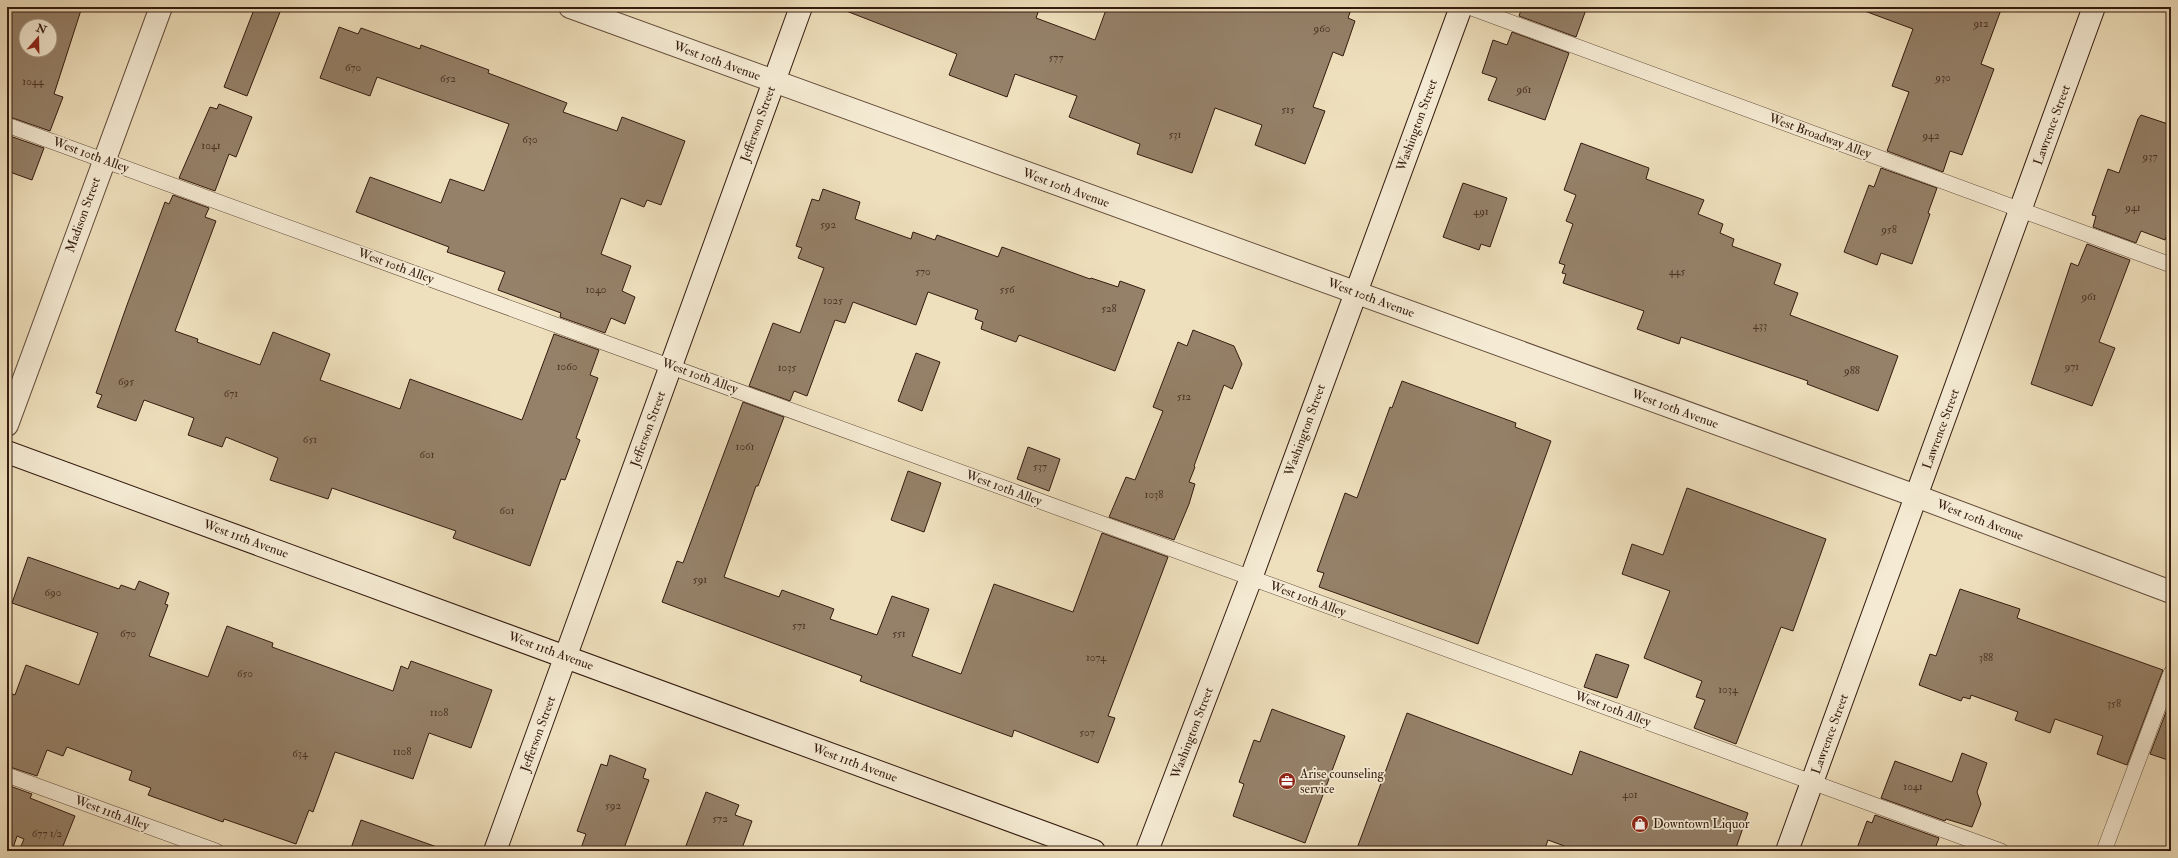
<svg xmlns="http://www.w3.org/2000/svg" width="2178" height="858" viewBox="0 0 2178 858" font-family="'IM FELL Double Pica',serif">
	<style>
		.building { fill: #958169; stroke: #341b0f; fill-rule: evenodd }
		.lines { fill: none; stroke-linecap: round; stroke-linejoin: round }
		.lane-casing { stroke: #634c3a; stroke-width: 16 }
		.street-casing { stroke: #634c3a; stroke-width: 24 }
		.secondary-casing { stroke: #341b0f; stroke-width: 24 }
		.lane { stroke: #f5ebd4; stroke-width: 15 }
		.street { stroke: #f5ebd4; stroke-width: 22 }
		.secondary { stroke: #f5ebd4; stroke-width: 22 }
		.labels { text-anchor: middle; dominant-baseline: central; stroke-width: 3.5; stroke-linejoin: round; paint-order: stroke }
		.number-label { font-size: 11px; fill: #4c3426 }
		.street-label { font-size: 13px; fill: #341b0f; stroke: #f5ebd4 }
		.poi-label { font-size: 13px; fill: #341b0f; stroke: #f5ebd4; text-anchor: start }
	</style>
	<rect width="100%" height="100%" fill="#efe0bd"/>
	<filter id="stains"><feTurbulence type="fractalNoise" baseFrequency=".005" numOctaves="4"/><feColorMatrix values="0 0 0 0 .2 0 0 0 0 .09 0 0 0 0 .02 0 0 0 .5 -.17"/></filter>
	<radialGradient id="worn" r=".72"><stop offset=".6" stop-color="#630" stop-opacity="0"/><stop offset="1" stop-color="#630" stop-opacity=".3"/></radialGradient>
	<path class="building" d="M 7,7 L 82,7 L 54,94 L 63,97 L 50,131 L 7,116 ZM 26,26 L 50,26 L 50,50 L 26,50 Z
		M 255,7 L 282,7 L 247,96 L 224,87 Z
		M 842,7 L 1040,7 L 1036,18 L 1095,40 L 1107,7 L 1352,7 L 1348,18 L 1355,21 L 1343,56 L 1333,52 L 1313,107 L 1325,111 L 1305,164 L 1255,145 L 1262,125 L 1215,108 L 1192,173 L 1137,154 L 1140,144 L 1069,117 L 1077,96 L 1015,74 L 1007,97 L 949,75 L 957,54 L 841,9 Z
		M 1522,7 L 1587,7 L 1576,37 L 1519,16 Z
		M 1863,7 L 2002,7 L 1981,64 L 1994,69 L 1962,155 L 1950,151 L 1943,172 L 1887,151 L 1909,92 L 1892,86 L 1913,29 L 1862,10 Z
		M 339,27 L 358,34 L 361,28 L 420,49 L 421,45 L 489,70 L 488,73 L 567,103 L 563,112 L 617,131 L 622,117 L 685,141 L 661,205 L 647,200 L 644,207 L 621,198 L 601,254 L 631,266 L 622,291 L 635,297 L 625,324 L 611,318 L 605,333 L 560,317 L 561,313 L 498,290 L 505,272 L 447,252 L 449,247 L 356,212 L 370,177 L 441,203 L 450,179 L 484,191 L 509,124 L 377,77 L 370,96 L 320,78 Z
		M 1512,32 L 1569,53 L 1545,120 L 1488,100 L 1497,78 L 1482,73 L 1493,40 L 1507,45 Z
		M 219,104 L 252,117 L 236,157 L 229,154 L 215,191 L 179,178 L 210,107 L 217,109 Z
		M 2141,115 L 2171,125 L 2171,225 L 2165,240 L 2141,231 L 2136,243 L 2093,227 L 2096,216 L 2092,215 L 2108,169 L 2119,173 L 2138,119 Z
		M 7,135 L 44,148 L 32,180 L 7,171 Z
		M 1581,143 L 1649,168 L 1646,179 L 1704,200 L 1698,214 L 1723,224 L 1720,233 L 1734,239 L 1732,246 L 1781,264 L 1774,284 L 1798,293 L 1790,315 L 1898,356 L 1878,411 L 1807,384 L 1808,381 L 1681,337 L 1679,344 L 1637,329 L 1644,311 L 1563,283 L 1566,274 L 1562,273 L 1565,265 L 1559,263 L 1573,224 L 1566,221 L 1576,195 L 1564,190 Z
		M 1881,168 L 1937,188 L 1928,213 L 1930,214 L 1912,264 L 1881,253 L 1877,265 L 1844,252 L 1869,185 L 1874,187 Z
		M 1463,183 L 1507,198 L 1490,247 L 1481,244 L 1479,250 L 1443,237 Z
		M 823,189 L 860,202 L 855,219 L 911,239 L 913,232 L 935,240 L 937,235 L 998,257 L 1002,247 L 1090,279 L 1091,278 L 1118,287 L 1120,281 L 1145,290 L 1115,371 L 1019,335 L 1016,342 L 981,329 L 983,322 L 975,319 L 978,310 L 928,292 L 916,325 L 853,302 L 845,323 L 835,320 L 807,396 L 794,391 L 790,401 L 749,386 L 773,323 L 800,333 L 824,268 L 798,258 L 802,248 L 796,246 L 812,199 L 819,201 Z
		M 173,195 L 209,208 L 205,217 L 216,221 L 175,331 L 198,339 L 197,342 L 260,365 L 273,332 L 330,354 L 320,380 L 400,409 L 410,379 L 522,420 L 554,334 L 599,350 L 590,375 L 598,378 L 576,438 L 580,440 L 565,480 L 561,479 L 530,566 L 453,538 L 456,531 L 332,488 L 328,499 L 270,480 L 278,458 L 226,437 L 222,447 L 188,435 L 194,418 L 144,400 L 136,421 L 97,407 L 102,395 L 96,393 L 127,305 L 165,202 L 169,204 Z
		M 2087,244 L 2130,260 L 2099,342 L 2115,348 L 2092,406 L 2031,384 L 2071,263 L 2078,266 Z
		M 1193,330 L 1234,346 L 1242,364 L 1232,389 L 1224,385 L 1194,466 L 1195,467 L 1189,482 L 1195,484 L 1189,504 L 1174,540 L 1109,517 L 1126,477 L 1135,480 L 1163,411 L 1153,407 L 1178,342 L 1187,346 Z
		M 916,353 L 940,362 L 922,411 L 898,401 Z
		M 1402,381 L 1516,423 L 1515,427 L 1551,441 L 1478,644 L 1319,587 L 1324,573 L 1317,571 L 1345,493 L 1357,498 L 1390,407 L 1392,408 Z
		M 743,402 L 784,417 L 758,486 L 756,486 L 724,577 L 779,597 L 782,590 L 834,609 L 830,619 L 877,635 L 892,596 L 929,609 L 912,656 L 961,674 L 994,584 L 1073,612 L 1102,533 L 1168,557 L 1108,716 L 1115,718 L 1098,763 L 1014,730 L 1012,737 L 927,706 L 860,681 L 862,676 L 662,602 L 677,561 L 683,563 Z
		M 1028,447 L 1060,459 L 1049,491 L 1017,479 Z
		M 908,471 L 941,483 L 924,532 L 891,520 Z
		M 1687,488 L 1826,539 L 1793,631 L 1781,627 L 1736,744 L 1694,728 L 1705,700 L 1696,697 L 1702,681 L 1644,658 L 1670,591 L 1622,574 L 1632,544 L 1663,555 Z
		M 28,557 L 119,589 L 121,585 L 135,590 L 139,581 L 169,593 L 165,604 L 168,605 L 149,656 L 208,677 L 227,626 L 273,643 L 272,647 L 393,691 L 401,666 L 408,669 L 411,661 L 492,690 L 471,748 L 429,733 L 413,779 L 335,752 L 313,812 L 309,810 L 296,844 L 224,819 L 223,822 L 148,795 L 151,788 L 129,780 L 132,771 L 67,747 L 63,756 L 47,750 L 37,776 L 7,766 L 7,692 L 15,695 L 26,665 L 79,685 L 98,633 L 12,603 Z
		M 1960,589 L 2020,609 L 2017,618 L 2163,670 L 2127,765 L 2097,754 L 2103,736 L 2055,719 L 2050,733 L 2015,720 L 2018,712 L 1971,695 L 1970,699 L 1963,697 L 1961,701 L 1919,685 L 1930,654 L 1936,656 Z
		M 1596,654 L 1629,665 L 1617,698 L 1584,687 Z
		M 2171,699 L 2171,761 L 2150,754 Z
		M 1272,709 L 1345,736 L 1305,843 L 1233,816 L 1244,784 L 1239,782 L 1254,740 L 1260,742 Z
		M 1407,713 L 1572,775 L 1580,751 L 1748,813 L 1735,851 L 1578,851 L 1548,840 L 1544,851 L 1356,851 Z
		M 1962,753 L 1987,763 L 1977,792 L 1981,804 L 1972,827 L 1946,819 L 1945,821 L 1881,798 L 1895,761 L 1952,782 Z
		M 610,755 L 646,769 L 643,778 L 649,780 L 623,851 L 580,851 L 586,834 L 577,831 L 601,764 L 607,766 Z
		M 7,785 L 32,794 L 30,798 L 75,816 L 61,851 L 19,851 L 24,839 L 17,836 L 12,851 L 7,851 Z
		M 706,792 L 739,805 L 735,815 L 752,821 L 741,851 L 684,851 Z
		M 1875,815 L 1939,838 L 1936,846 L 1940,848 L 1940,851 L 1856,851 L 1867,821 L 1872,823 Z
		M 361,820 L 437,847 L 436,851 L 350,851 Z"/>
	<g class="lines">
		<g class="lane-casing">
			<path id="lane" d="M 1469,7 L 2171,265
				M 7,125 L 2001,851
				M 7,775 L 216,851
				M 2104,851 L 2171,673"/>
		</g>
		<g class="street-casing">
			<path id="street" d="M 570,7 L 1916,496 L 2171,592
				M 7,425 L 161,7"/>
		</g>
		<g class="secondary-casing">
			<path id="secondary" d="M 7,452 L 1094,851
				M 495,851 L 801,7
				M 1147,851 L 1251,578 L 1461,7
				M 1787,851 L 2094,7"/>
		</g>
		<use href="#lane" class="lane"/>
		<use href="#street" class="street"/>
		<use href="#secondary" class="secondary"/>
	</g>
	<defs>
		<g id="office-disc" transform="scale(0.9)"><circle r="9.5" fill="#8f2418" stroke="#f5ebd4"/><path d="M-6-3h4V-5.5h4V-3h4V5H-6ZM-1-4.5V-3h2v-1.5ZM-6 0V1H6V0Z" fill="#fff"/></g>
		<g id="shop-disc" transform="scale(0.9)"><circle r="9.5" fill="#8f2418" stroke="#f5ebd4"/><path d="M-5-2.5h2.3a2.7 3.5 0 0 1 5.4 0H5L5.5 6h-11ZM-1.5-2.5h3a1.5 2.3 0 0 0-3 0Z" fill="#fff"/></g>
	</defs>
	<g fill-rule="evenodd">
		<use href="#office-disc" x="1287" y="781"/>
		<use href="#shop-disc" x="1640" y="824"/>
	</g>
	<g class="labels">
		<g class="number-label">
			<text x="1981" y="23">912</text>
			<text x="1322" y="28">960</text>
			<text x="1056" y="57">577</text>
			<text x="353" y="67">670</text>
			<text x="1943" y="77">930</text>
			<text x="448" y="78">652</text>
			<text x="33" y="81">1044</text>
			<text x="1524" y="89">961</text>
			<text x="1288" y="109">515</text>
			<text x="1175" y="134">531</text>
			<text x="1931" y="135">942</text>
			<text x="530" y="139">630</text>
			<text x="211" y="145">1041</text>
			<text x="2150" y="156">937</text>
			<text x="2133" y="207">941</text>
			<text x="1481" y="211">491</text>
			<text x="828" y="224">592</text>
			<text x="1889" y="229">958</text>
			<text x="923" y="271">570</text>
			<text x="1677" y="271">445</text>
			<text x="596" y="289">1040</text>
			<text x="1007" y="289">556</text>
			<text x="2089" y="296">961</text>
			<text x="833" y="300">1025</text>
			<text x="1109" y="308">528</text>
			<text x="1760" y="325">433</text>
			<text x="567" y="366">1060</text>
			<text x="2072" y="366">971</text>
			<text x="787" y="367">1035</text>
			<text x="1852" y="370">988</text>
			<text x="126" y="381">695</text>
			<text x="231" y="393">671</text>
			<text x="1184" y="396">512</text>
			<text x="310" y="439">651</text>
			<text x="745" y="446">1061</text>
			<text x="427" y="454">601</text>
			<text x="1040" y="466">537</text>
			<text x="1154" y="494">1038</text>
			<text x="507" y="510">601</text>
			<text x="700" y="579">591</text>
			<text x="53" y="592">690</text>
			<text x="799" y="625">571</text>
			<text x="128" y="633">670</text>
			<text x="899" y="633">551</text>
			<text x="1096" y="657">1074</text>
			<text x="1986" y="657">388</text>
			<text x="245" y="673">650</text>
			<text x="1728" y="689">1034</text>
			<text x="2114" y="703">358</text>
			<text x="439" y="712">1108</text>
			<text x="1087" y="732">507</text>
			<text x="402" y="751">1108</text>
			<text x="300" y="753">634</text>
			<text x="1913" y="786">1041</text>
			<text x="1630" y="794">401</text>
			<text x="613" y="805">592</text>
			<text x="720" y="818">572</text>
			<text x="47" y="833">677 1/2</text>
		</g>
		<g class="street-label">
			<text transform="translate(717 61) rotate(20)">West 10th Avenue</text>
			<text transform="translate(758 124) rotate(-70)">Jefferson Street</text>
			<text transform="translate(1417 125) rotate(-70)">Washington Street</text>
			<text transform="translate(2052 125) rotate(-70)">Lawrence Street</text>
			<text transform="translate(1820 136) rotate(20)">West Broadway Alley</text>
			<text transform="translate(91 155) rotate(20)">West 10th Alley</text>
			<text transform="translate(1066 188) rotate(20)">West 10th Avenue</text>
			<text transform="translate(83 215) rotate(-70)">Madison Street</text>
			<text transform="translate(396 266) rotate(20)">West 10th Alley</text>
			<text transform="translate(1371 298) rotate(20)">West 10th Avenue</text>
			<text transform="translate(700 376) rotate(20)">West 10th Alley</text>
			<text transform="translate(1675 409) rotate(20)">West 10th Avenue</text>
			<text transform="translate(648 429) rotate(-70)">Jefferson Street</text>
			<text transform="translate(1941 429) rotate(-70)">Lawrence Street</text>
			<text transform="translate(1305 430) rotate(-70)">Washington Street</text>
			<text transform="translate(1004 488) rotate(20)">West 10th Alley</text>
			<text transform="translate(1980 520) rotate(21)">West 10th Avenue</text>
			<text transform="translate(246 539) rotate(20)">West 11th Avenue</text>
			<text transform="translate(1308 599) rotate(20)">West 10th Alley</text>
			<text transform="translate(551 651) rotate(20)">West 11th Avenue</text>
			<text transform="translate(1613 709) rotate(20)">West 10th Alley</text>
			<text transform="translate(1192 733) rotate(-69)">Washington Street</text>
			<text transform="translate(538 734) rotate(-70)">Jefferson Street</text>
			<text transform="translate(1830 734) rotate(-70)">Lawrence Street</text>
			<text transform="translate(855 763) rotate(20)">West 11th Avenue</text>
			<text transform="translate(112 813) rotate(20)">West 11th Alley</text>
		</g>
		<g class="poi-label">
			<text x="1300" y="774">Arise counseling<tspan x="1300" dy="15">service</tspan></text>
			<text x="1653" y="824">Downtown Liquor</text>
		</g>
	</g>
	<rect width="2178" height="858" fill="none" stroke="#efe0bd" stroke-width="24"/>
	<rect x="8" y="8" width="2162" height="842" fill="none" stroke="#341b0f" stroke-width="2"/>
	<rect x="12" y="12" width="2154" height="834" fill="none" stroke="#341b0f"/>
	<g transform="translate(38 38) rotate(20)"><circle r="19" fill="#f5ebd4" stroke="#a89885"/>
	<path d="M0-3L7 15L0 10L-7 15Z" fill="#8f2418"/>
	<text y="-6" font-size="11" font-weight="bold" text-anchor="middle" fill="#341b0f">N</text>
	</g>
	<rect width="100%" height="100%" filter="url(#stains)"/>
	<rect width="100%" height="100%" fill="url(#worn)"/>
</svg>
